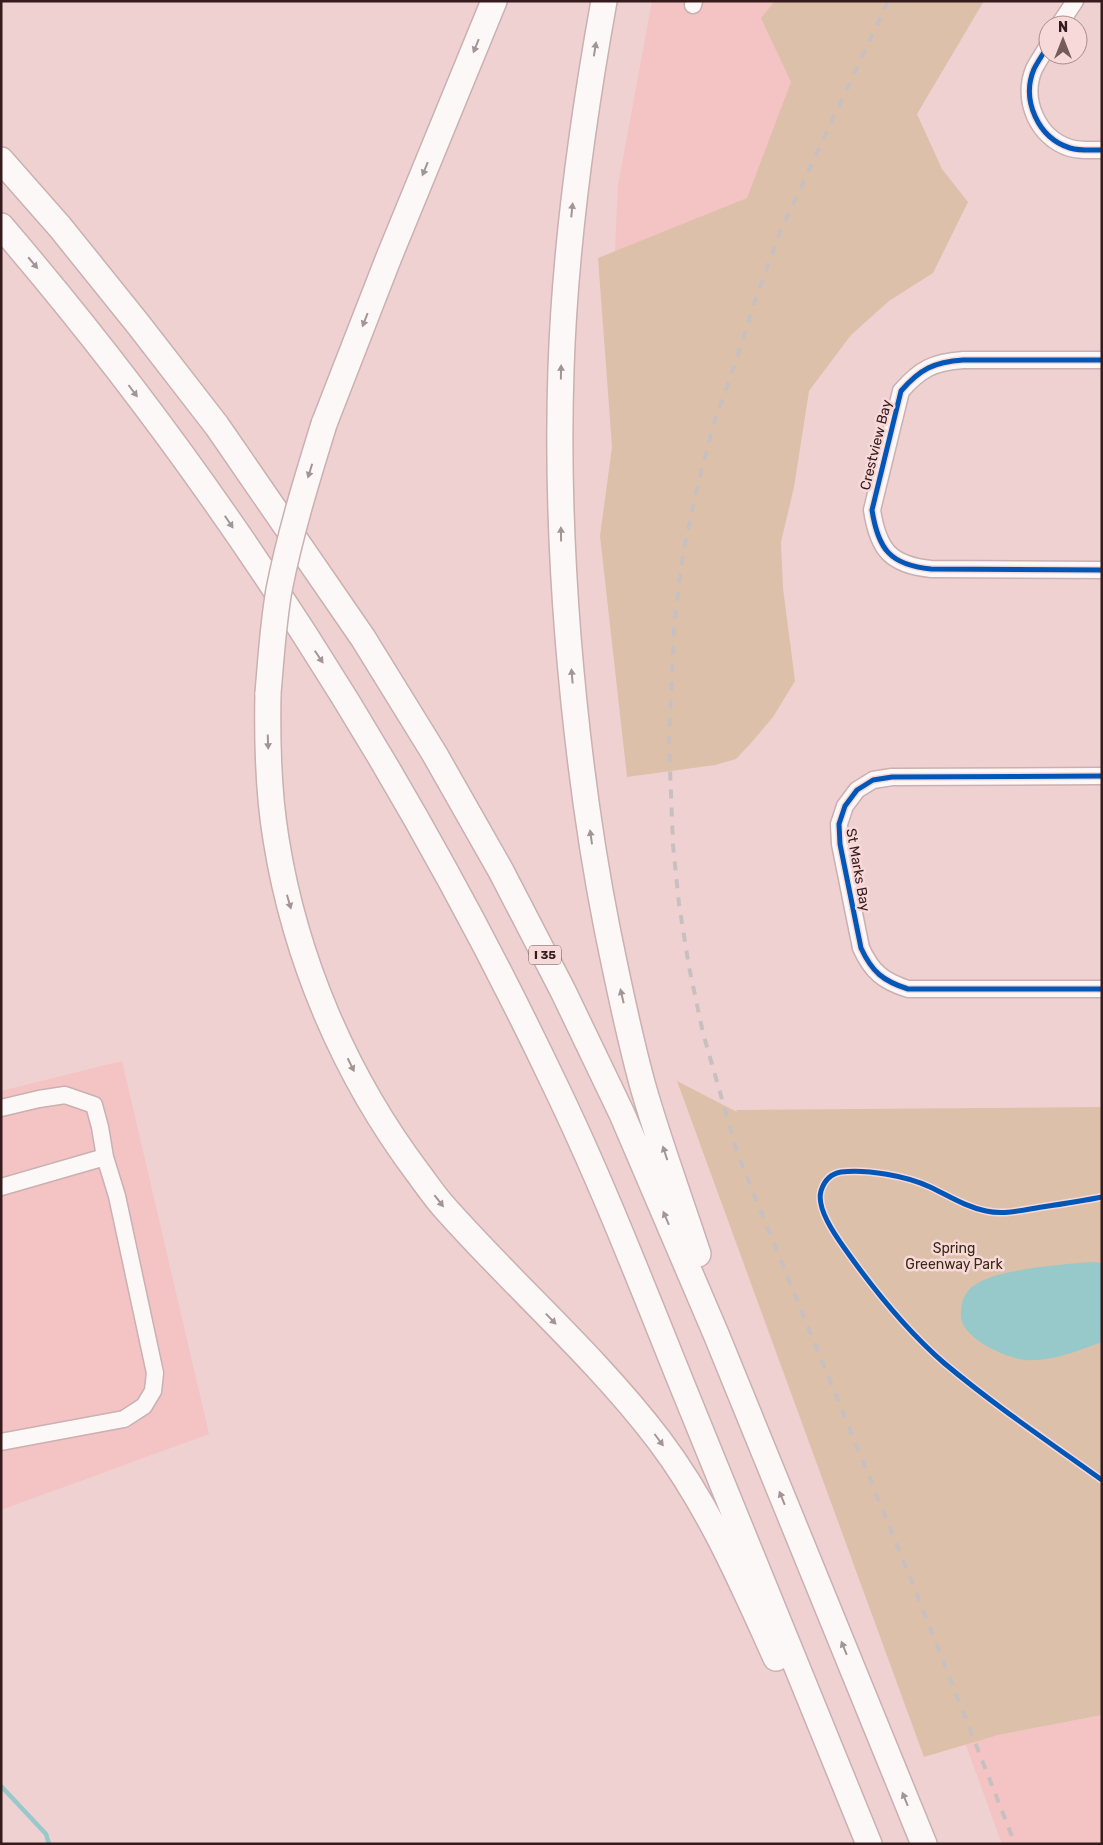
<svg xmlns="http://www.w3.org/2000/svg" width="1103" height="1845" viewBox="0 0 1103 1845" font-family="Rubik,sans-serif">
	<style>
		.built { fill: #f4c3c4 }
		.green { fill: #ddc0a9 }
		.water { fill: #97c9ca }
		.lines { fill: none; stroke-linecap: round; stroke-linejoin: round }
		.stream { stroke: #97c9ca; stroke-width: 4.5 }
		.minor-casing { stroke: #cab0b0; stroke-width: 19 }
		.highway-casing { stroke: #cab0b0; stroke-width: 28 }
		.minor { stroke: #fdf8f8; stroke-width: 16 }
		.highway { stroke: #fdf8f8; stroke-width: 25 }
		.rail { stroke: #c8c0c0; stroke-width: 4; stroke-dasharray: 9 9; stroke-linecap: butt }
		.highway-bridge-casing { stroke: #cab0b0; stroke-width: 28; stroke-linecap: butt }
		.highway-bridge { stroke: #fdf8f8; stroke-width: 25 }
		.cycleway-casing { stroke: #f7d9d9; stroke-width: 8 }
		.cycleway { stroke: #0057b8; stroke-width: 5 }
		.oneway { fill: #a39595 }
		.labels { text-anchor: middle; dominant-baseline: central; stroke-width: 5; stroke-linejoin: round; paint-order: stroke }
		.shield { fill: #f7d9d9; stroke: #6f5455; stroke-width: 1 }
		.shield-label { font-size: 12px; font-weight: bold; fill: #351b1c }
		.street-label { font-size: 14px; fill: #351b1c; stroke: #f7d9d9 }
		.park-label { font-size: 14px; fill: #392a11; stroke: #f7d9d9 }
	</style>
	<rect width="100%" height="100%" fill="#f0d1d1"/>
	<path class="built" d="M 652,1 L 912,1 L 613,482 L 610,358 L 618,185 Z
		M 122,1061 L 209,1434 L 1,1510 L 1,1091 Z
		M 1102,1715 L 1102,1844 L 1002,1844 L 964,1740 L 993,1736 Z"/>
	<path class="green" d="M 775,1 L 984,1 L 917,114 L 942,169 L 968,202 L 933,273 L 889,301 L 851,335 L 809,391 L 794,487 L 781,542 L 783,588 L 795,681 L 773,717 L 751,743 L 736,759 L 715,765 L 627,777 L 600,536 L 612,447 L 598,258 L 747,198 L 791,82 L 761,18 Z
		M 677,1081 L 737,1112 L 736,1110 L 1102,1107 L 1102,1715 L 998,1735 L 924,1757 Z"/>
	<path class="water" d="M 1093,1262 L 1102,1263 L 1102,1342 C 1077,1351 1051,1362 1025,1360 C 1006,1358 969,1341 962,1322 C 960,1316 961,1308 962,1303 C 964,1294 970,1287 978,1283 C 1001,1269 1065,1264 1093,1262 Z"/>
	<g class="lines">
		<path class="stream" d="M 1,1786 L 46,1834 L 49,1844"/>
		<g class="minor-casing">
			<path id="minor" d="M 693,5 L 694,1
				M 1059,25 L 1075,1
				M 1048,45 C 1044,53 1038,61 1034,69 C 1021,100 1038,138 1070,148 C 1080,151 1092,150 1102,150
				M 1102,360 L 963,360 C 934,362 920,369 901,391 L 872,510 C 878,549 890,565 931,569 L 1102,570
				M 1102,776 L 892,777 L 873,780 L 857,790 L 845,806 L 839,824 L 840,844 L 861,948 C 872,972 883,981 908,989 L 1102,989
				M 1,1108 L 39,1099 L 65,1095 L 94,1105 L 100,1127 L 105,1157 L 117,1196 L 155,1373 L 153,1391 L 144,1406 L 124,1419 L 1,1442
				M 1,1187 L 105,1157"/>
		</g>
		<g class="highway-casing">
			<path id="highway" d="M 604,1 C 582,123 565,245 561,369 C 558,458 561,548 568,637 C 576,735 588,832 607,928 C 618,982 629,1037 644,1090 C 660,1145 680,1199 698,1254
				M 1,160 L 60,227 L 138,324 L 217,426 L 363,638 L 434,753 L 501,871 L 563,991 L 622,1114 L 716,1334 L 924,1844
				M 1,226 C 222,483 407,775 553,1081 C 603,1184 644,1291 687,1397 C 748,1546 808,1695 869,1844
				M 324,424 L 389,257 L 494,1
				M 268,693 C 267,742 268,791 276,839 C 295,959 345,1076 418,1173 C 427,1185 435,1197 445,1208 C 515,1287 595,1356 659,1440 C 709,1506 742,1583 776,1658"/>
		</g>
		<use href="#minor" class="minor"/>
		<use href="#highway" class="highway"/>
		<path class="rail" d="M 888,1 L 780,232 L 756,298 L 736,361 L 714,423 L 697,488 L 683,553 L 674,626 L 669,742 L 673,845 L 679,904 L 689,967 L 703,1033 L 738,1155 L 912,1582 L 1015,1844"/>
		<g class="highway-bridge-casing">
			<path id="highway-bridge" d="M 268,693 C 271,659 273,624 279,590 C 290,534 307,479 324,424"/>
		</g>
		<use href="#highway-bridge" class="highway-bridge"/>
		<g class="cycleway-casing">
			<path id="cycleway" d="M 1048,45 C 1044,53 1038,61 1034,69 C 1021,100 1038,138 1070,148 C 1080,151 1092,150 1102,150
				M 1102,360 L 963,360 C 934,362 920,369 901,391 L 872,510 C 878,549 890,565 931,569 L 1102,570
				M 1102,776 L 892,777 L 873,780 L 857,790 L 845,806 L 839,824 L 840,844 L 861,948 C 872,972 883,981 908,989 L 1102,989
				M 1102,1197 C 1082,1201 1062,1204 1042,1207 C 1023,1210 1004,1215 986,1211 C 966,1207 949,1196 930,1187 C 907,1176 867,1169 841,1172 C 830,1174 824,1181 821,1191 C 816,1208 835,1235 845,1249 C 874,1290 906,1330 944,1363 C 994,1405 1049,1442 1102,1480"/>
		</g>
		<use href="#cycleway" class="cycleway"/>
	</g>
	<defs><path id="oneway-solid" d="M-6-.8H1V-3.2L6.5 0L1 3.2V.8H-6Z" transform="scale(1.25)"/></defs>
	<g class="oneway">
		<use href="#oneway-solid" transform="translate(476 46) rotate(112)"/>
		<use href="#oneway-solid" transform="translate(595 49) rotate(-81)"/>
		<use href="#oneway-solid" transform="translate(425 169) rotate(112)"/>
		<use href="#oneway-solid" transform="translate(572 210) rotate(-84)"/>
		<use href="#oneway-solid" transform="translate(33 263) rotate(50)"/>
		<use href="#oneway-solid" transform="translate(365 320) rotate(111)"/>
		<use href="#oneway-solid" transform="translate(561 372) rotate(-89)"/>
		<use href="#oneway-solid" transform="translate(133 391) rotate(53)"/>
		<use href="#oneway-solid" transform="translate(310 471) rotate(107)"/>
		<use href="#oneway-solid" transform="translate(229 522) rotate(56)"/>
		<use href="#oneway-solid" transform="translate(561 534) rotate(-91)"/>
		<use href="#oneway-solid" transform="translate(319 657) rotate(56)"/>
		<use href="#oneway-solid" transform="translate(572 676) rotate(-95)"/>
		<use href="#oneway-solid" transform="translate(268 742) rotate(88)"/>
		<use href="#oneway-solid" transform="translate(591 837) rotate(-98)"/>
		<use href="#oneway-solid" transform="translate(289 902) rotate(74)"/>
		<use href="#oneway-solid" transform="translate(622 996) rotate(-103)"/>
		<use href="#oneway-solid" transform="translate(351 1065) rotate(64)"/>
		<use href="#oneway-solid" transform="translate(665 1153) rotate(-108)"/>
		<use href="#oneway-solid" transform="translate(439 1201) rotate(52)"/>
		<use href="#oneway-solid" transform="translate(666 1218) rotate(-113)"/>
		<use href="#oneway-solid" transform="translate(551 1319) rotate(46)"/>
		<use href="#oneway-solid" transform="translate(659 1440) rotate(53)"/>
		<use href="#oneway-solid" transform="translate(782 1498) rotate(-112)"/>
		<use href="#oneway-solid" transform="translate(844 1648) rotate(-112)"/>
		<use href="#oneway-solid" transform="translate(905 1799) rotate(-112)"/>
	</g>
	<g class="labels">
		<rect class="shield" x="529" y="945.5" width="32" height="19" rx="4"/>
		<g class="shield-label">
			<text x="545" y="955">I 35</text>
		</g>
		<g class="street-label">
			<text transform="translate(876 445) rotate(-76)">Crestview Bay</text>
			<text transform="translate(858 870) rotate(80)">St Marks Bay</text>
		</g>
		<g class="park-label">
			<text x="954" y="1248">Spring<tspan x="954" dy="16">Greenway Park</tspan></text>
		</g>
	</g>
	<rect width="1103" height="1845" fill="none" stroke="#351b1c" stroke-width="5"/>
	<g transform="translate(1063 40)"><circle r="24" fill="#f7d9d9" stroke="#a98d8d"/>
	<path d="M0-4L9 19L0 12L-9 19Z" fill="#765b5b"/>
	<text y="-8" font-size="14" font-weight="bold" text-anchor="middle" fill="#351b1c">N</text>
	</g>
</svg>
